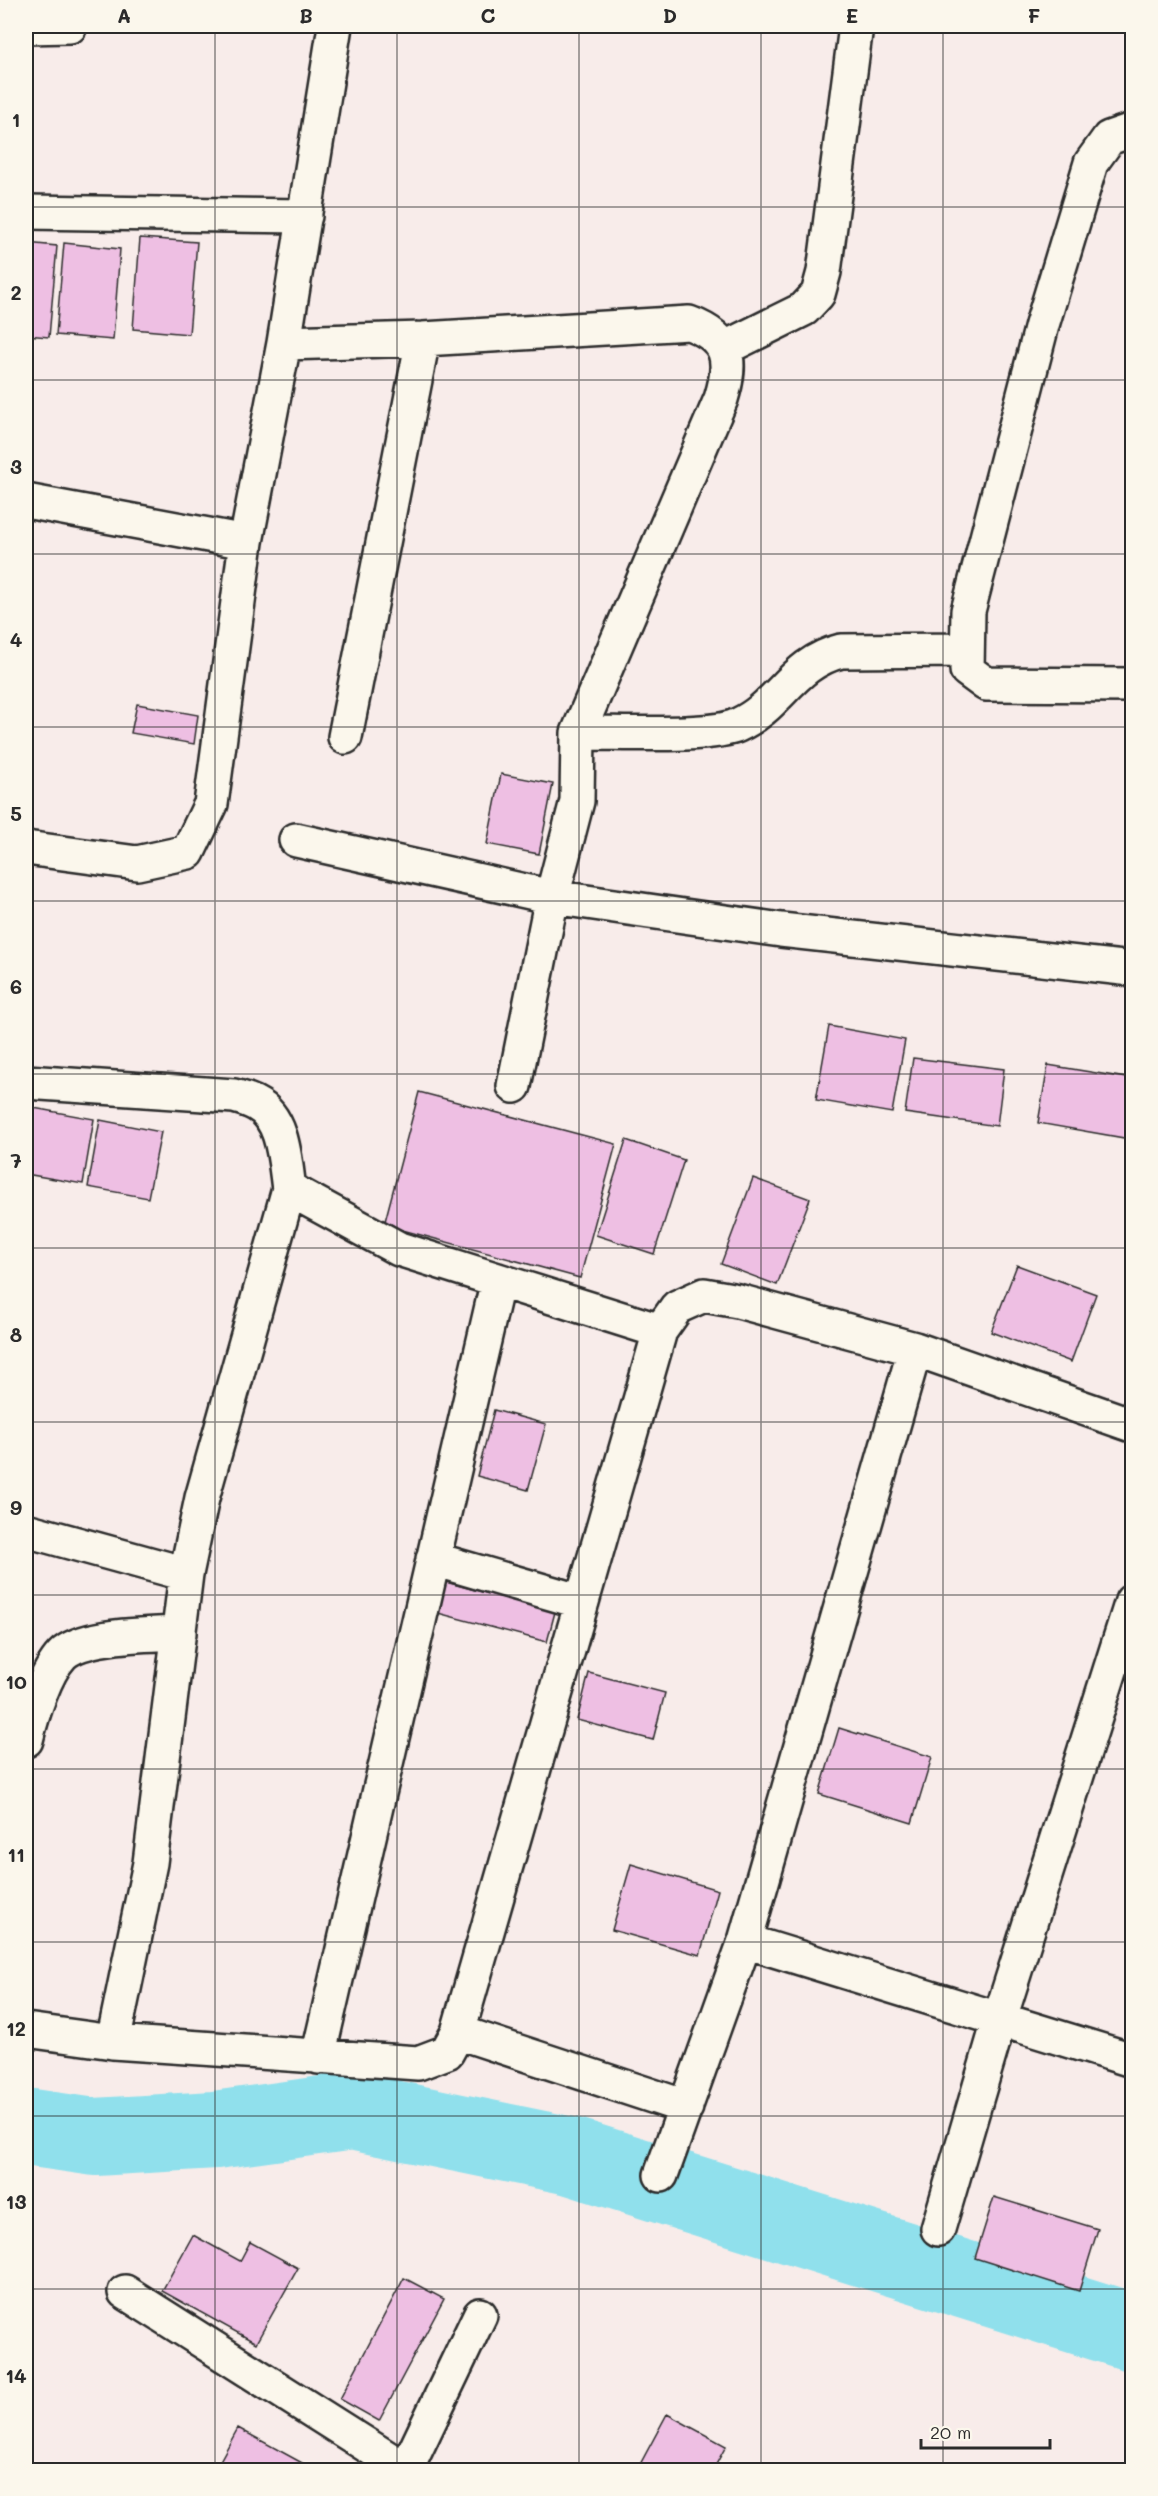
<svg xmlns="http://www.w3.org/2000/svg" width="1158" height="2496" viewBox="0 0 1158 2496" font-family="Mali,sans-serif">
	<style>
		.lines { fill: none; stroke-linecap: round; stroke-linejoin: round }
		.river { stroke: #90e0ec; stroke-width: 78 }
		.building { fill: #eebfe3; stroke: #2b2b2b; stroke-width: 1.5 }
		.minor-casing { stroke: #2b2b2b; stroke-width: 38 }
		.major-casing { stroke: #2b2b2b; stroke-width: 38 }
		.minor { stroke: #fbf7ec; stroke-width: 33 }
		.major { stroke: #fbf7ec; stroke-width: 33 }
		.grid { fill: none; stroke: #2b2b2b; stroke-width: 1.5; stroke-opacity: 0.55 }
		.neatline { fill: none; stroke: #2b2b2b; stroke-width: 2 }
		.grid-label { font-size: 20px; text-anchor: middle; font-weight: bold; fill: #2b2b2b }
	</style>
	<rect width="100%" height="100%" fill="#f8ecea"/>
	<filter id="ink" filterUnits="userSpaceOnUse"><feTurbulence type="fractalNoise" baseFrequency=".0167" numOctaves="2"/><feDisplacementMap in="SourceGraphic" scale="12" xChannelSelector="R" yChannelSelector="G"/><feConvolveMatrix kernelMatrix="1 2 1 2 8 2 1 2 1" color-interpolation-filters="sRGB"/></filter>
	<g filter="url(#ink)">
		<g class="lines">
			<path class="river" d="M 26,2127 L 95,2137 L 215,2130 L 352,2111 L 571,2156 L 1132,2332"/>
		</g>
		<path class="building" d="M 140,238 L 197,242 L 189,334 L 133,329 Z
			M 26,243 L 57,246 L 49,337 L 26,335 Z
			M 64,243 L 120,249 L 113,340 L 56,335 Z
			M 137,704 L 198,715 L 194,744 L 131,733 Z
			M 501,774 L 553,784 L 539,854 L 487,844 Z
			M 829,1026 L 905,1040 L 892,1113 L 816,1100 Z
			M 913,1058 L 1004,1069 L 997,1126 L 905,1113 Z
			M 1048,1065 L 1132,1079 L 1130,1139 L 1038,1123 Z
			M 419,1092 L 616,1144 L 580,1278 L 384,1225 Z
			M 28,1107 L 94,1119 L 83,1184 L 26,1174 Z
			M 100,1120 L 161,1132 L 148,1198 L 88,1187 Z
			M 626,1140 L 684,1160 L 654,1254 L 596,1235 Z
			M 753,1178 L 810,1199 L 777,1285 L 721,1264 Z
			M 1017,1265 L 1096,1294 L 1071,1362 L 991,1332 Z
			M 494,1410 L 546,1424 L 528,1490 L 477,1476 Z
			M 442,1581 L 555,1612 L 547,1642 L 434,1612 Z
			M 589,1673 L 665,1693 L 653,1740 L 577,1720 Z
			M 839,1728 L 932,1757 L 912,1823 L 819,1794 Z
			M 631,1864 L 718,1890 L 700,1955 L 612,1930 Z
			M 994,2197 L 1098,2229 L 1079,2291 L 975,2258 Z
			M 193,2235 L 240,2261 L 250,2242 L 298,2268 L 256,2343 L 162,2291 Z
			M 404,2278 L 444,2299 L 379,2421 L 340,2399 Z
			M 667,2414 L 726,2446 L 713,2470 L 637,2470 Z
			M 238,2428 L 315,2470 L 215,2470 Z"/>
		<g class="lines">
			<g class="minor-casing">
				<path id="minor" d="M 1132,130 L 1109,138 L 1091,163 L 1042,325 L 968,611 L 967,670 L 986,684 L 1132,685
					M 26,212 L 305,216
					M 284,343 L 423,339 L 689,323 C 730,338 733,360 721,399 L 578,733 L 577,801 L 552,897 L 514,1086
					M 725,348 L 804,309 L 818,294 L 824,272 L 856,26
					M 26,501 L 246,542
					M 578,733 C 612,732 712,738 738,725 C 780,706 792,663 841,651 L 967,650
					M 345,737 L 423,339
					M 296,840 L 552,897 L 781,930 L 1132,969
					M 26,848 L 137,863 L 188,852 L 211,804 L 246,542 L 284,343 L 335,26
					M 26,1082 L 234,1096 C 241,1098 249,1100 256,1104 C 284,1118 285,1162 289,1189 L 202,1498 L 186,1574 L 150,1863 L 113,2042
					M 289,1189 L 399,1249 L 660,1331
					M 915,1349 L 745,1941 L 1132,2060
					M 26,1530 L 186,1574
					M 433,1559 L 582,1602
					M 26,1740 C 32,1715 45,1673 62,1655 C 82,1634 150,1635 179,1633
					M 26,2030 L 113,2042 L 418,2063 L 447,2052 L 458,2032 L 660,1331 L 677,1307 L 704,1295 L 738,1301 L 915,1349 L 1132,1425
					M 458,2032 L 686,2107
					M 318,2057 L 498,1280
					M 661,2175 L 745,1941
					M 938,2229 L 1000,2018 L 1132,1601
					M 125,2292 L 406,2470
					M 406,2470 L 480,2315"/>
			</g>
			<g class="major-casing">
				<path id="major" d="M 26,27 L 70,26"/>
			</g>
			<use href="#minor" class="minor"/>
			<use href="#major" class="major"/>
		</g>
	</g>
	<path class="grid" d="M 215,26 L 215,2470M 397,26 L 397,2470M 579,26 L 579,2470M 761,26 L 761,2470M 943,26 L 943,2470M 26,207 L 1132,207M 26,380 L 1132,380M 26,554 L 1132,554M 26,727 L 1132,727M 26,901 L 1132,901M 26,1074 L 1132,1074M 26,1248 L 1132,1248M 26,1422 L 1132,1422M 26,1595 L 1132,1595M 26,1769 L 1132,1769M 26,1942 L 1132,1942M 26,2116 L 1132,2116M 26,2289 L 1132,2289"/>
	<rect width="1158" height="2496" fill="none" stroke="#fbf7ec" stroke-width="66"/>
	<path d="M921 2439v9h129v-9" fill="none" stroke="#2b2b2b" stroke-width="3"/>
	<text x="930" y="2439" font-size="18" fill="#2b2b2b" stroke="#fbf7ec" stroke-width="4.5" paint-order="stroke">20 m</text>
	<rect x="33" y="33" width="1092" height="2430" class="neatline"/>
	<g class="grid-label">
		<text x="124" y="23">A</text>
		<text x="306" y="23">B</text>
		<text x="488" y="23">C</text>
		<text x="670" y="23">D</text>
		<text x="852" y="23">E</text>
		<text x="1034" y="23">F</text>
		<text x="16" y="127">1</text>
		<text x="16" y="300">2</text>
		<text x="16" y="474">3</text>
		<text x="16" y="647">4</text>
		<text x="16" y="821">5</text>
		<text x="16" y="994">6</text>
		<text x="16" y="1168">7</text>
		<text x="16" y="1342">8</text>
		<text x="16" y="1515">9</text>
		<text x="16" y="1689">10</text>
		<text x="16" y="1862">11</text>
		<text x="16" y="2036">12</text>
		<text x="16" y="2209">13</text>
		<text x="16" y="2383">14</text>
	</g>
</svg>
